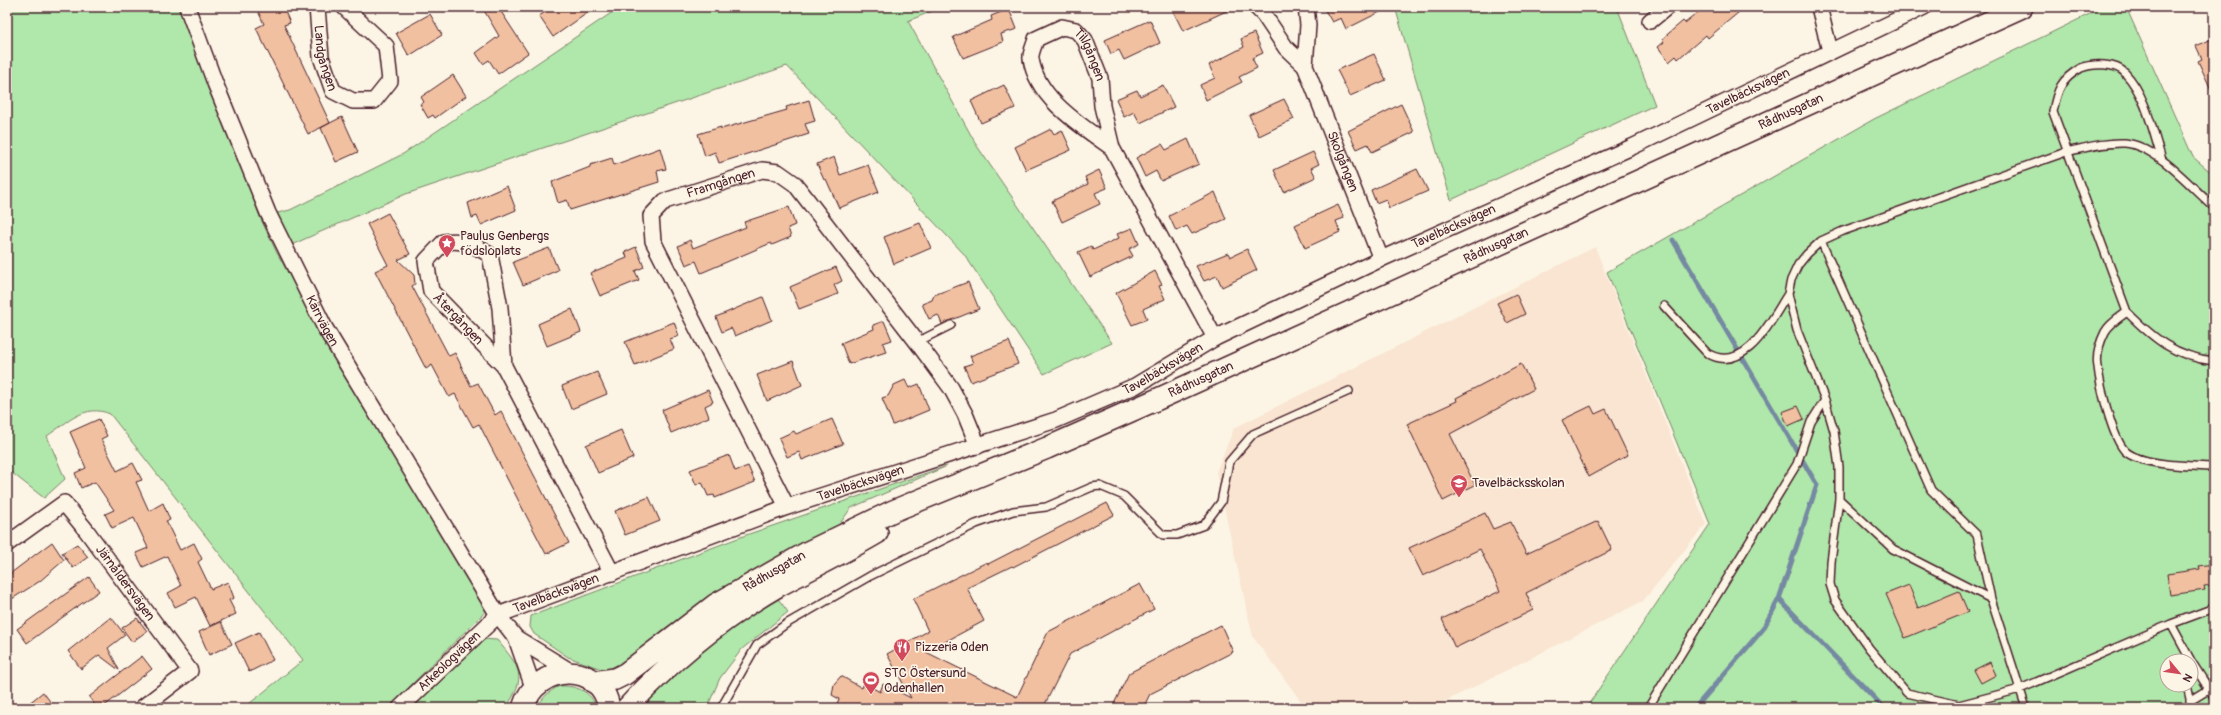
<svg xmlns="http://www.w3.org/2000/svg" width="2221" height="715" viewBox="0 0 2221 715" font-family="Pangolin,sans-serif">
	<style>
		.built { fill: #f9e5d1 }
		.green { fill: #b0e7aa; stroke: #7d836a; fill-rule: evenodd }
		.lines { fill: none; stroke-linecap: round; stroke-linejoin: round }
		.stream { stroke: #7489a2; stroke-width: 5 }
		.building { fill: #f1c0a1; stroke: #4a1f2b }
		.service-casing { stroke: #4a1f2b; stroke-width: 10 }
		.minor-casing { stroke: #4a1f2b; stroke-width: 18 }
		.secondary-casing { stroke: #4a1f2b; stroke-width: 24 }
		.service { stroke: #fcf5e5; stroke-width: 7 }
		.minor { stroke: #fcf5e5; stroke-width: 15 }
		.secondary { stroke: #fcf5e5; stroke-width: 21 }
		.labels { text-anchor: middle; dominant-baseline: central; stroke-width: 3.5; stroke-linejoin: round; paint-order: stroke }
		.street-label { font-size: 13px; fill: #4a1f2b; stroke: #fcf5e5 }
		.poi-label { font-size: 13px; fill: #4a1f2b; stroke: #fcf5e5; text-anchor: start }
	</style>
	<rect width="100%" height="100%" fill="#fcf5e5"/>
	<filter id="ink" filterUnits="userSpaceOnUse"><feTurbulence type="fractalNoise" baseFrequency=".025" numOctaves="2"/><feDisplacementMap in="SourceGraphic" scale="8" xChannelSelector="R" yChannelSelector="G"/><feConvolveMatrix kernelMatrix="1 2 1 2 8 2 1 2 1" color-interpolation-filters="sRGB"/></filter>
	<g filter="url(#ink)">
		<path class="built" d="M 1595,247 L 1706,524 L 1643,601 L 1432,708 L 1306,708 L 1253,637 L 1216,472 L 1234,428 Z"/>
		<path class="green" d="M 7,7 L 182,7 L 260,217 L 276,251 L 322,334 L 488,609 L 388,708 L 244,708 L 303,660 L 110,414 C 85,403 67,423 47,436 L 65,479 L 44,498 L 7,469 Z
			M 620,7 L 942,7 L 908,21 L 977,146 L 1112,343 L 1044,374 L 964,254 L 787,66 L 406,194 L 289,246 L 273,214 L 290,210 L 403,154 Z
			M 1395,7 L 1617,7 L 1655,105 L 1451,200 Z
			M 2104,7 L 2126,7 L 2193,157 L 2214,175 L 2214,708 L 1586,708 L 1710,524 L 1607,272 L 1874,119 ZM 2167,661 L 2191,661 L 2191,685 L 2167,685 Z
			M 947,466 L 851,508 L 836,529 L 717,592 L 664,629 L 623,665 L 604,670 L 568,657 L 534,634 L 530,627 L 531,616 L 746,535 Z
			M 776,596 L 788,612 L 742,649 L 720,678 L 707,708 L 639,708 L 705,644 Z
			M 482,639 L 497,640 C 521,668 527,676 506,708 L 412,708 Z
			M 559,686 C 575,685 592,691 596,708 L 537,708 C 543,697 548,692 559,686 Z"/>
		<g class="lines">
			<path class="stream" d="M 1673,240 L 1817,485 L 1779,599 L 1763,629 L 1695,708
				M 1779,599 L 1884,708"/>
		</g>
		<path class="building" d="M 256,7 L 283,7 L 290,23 L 284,25 L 330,123 L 342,117 L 358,152 L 336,162 L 321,128 L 330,123 L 308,134 L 256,28 L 264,24 Z
			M 482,7 L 498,7 L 528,53 L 498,74 L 489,60 L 483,64 L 476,53 L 499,36 Z
			M 553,7 L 596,7 L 553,37 L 539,16 Z
			M 1171,7 L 1235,7 L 1183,31 Z
			M 1323,7 L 1390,7 L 1346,29 L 1341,18 L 1332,22 Z
			M 1705,7 L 1745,7 L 1708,38 L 1706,35 L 1678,59 L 1676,56 L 1669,62 L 1658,47 L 1664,42 L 1662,39 L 1683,21 L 1685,23 Z
			M 1009,9 L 1017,29 L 1001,34 L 1003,42 L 963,58 L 953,37 L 992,20 L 991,16 Z
			M 430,14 L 442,35 L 409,56 L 396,33 Z
			M 1150,20 L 1160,43 L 1124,60 L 1119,50 L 1111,54 L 1105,40 Z
			M 1254,33 L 1263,53 L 1252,58 L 1257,68 L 1239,77 L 1242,82 L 1206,100 L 1200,85 L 1215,78 L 1209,65 L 1244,47 L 1241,39 Z
			M 2214,38 L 2214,96 L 2198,61 L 2202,59 L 2196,46 Z
			M 1374,54 L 1386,80 L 1350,96 L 1337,70 Z
			M 453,75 L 466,96 L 435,118 L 433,115 L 428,118 L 420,104 L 424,102 L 421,97 Z
			M 1004,85 L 1015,108 L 981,123 L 971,101 Z
			M 1163,85 L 1174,107 L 1140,123 L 1134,112 L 1124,117 L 1116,99 L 1137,90 L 1140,96 Z
			M 1284,99 L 1294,119 L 1259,136 L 1249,115 Z
			M 809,100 L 815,121 L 805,124 L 809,134 L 719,163 L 715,152 L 705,156 L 698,134 L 721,127 L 721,129 L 787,110 L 786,107 Z
			M 1401,104 L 1414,132 L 1372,152 L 1368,144 L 1357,149 L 1348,131 Z
			M 1051,129 L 1054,134 L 1062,130 L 1071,150 L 1026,170 L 1015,147 Z
			M 1188,139 L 1199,164 L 1161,181 L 1156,171 L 1145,177 L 1136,158 L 1162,144 L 1166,150 Z
			M 660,148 L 666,169 L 657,171 L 659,182 L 570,210 L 567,200 L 558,203 L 552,182 L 590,167 L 590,165 L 612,158 L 614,165 Z
			M 1313,152 L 1319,164 L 1311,168 L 1316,177 L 1284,192 L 1274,170 Z
			M 834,157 L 840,175 L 868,165 L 879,192 L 839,208 L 826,179 L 824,180 L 817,164 Z
			M 1417,169 L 1428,191 L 1389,208 L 1386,199 L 1376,203 L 1371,190 Z
			M 1099,170 L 1107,188 L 1095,193 L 1100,204 L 1062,222 L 1052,201 L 1088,184 L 1085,177 Z
			M 507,186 L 516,210 L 481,225 L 477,216 L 472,218 L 468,203 Z
			M 1215,192 L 1226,219 L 1192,234 L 1187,226 L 1176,231 L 1169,216 Z
			M 1338,205 L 1344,218 L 1336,221 L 1340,232 L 1305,248 L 1295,225 Z
			M 789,207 L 795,225 L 788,228 L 791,237 L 772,245 L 771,243 L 701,273 L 696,261 L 686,265 L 678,246 L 690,240 L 693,248 L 746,227 L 744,222 Z
			M 388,213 L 410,254 L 398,260 L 414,275 L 415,284 L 412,286 L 449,356 L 455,353 L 471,386 L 478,383 L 495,415 L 501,411 L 569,543 L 546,554 L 479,424 L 473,427 L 455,394 L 449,397 L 432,365 L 426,369 L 375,271 L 388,265 L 367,224 Z
			M 920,223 L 931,248 L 894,264 L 884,237 Z
			M 1132,228 L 1139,244 L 1129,249 L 1133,256 L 1090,277 L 1078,252 L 1091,246 L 1093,250 L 1119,238 L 1117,234 Z
			M 636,247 L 644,267 L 635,271 L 639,280 L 600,296 L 590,273 L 627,258 L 625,252 Z
			M 549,248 L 558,270 L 523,285 L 513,262 Z
			M 1247,249 L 1257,270 L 1222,287 L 1217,276 L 1204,281 L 1196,266 L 1228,253 L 1230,257 Z
			M 836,267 L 842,281 L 834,285 L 838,294 L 799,309 L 790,287 Z
			M 1155,271 L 1162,285 L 1159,286 L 1165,299 L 1143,309 L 1147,319 L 1132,325 L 1116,293 Z
			M 968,282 L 979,309 L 942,324 L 938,315 L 929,319 L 922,304 L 932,300 L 934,295 Z
			M 1516,294 L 1525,314 L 1507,323 L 1497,303 Z
			M 763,297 L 772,320 L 735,336 L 731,328 L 722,332 L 716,317 Z
			M 572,309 L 581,332 L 547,346 L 538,324 Z
			M 884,321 L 892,340 L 883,343 L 886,352 L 849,364 L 841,343 L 874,329 L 873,325 Z
			M 674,322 L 679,336 L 670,339 L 674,349 L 635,365 L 625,342 Z
			M 1009,341 L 1018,364 L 971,382 L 964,366 L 973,363 L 970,356 Z
			M 793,361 L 802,385 L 767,401 L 757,375 Z
			M 1521,364 L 1534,389 L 1450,434 L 1475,485 L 1443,501 L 1407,424 L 1457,401 L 1456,398 Z
			M 597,372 L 607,394 L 571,409 L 562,386 Z
			M 905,380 L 909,388 L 919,384 L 929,410 L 893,425 L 882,398 L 888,396 L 894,385 Z
			M 708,390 L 713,402 L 705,406 L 709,417 L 671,433 L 662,410 Z
			M 1591,406 L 1595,414 L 1606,409 L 1628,455 L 1589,477 L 1562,420 Z
			M 1798,406 L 1804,419 L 1788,426 L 1782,412 Z
			M 99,419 L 107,436 L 101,439 L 117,471 L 133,463 L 142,480 L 136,482 L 149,511 L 163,503 L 170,520 L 166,521 L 180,550 L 194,543 L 202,559 L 198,562 L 211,589 L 228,582 L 234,598 L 229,600 L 236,614 L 210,626 L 196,597 L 175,607 L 168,593 L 181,586 L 167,556 L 143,567 L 136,553 L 148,548 L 134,518 L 112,528 L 105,514 L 114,510 L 95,482 L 81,488 L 75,473 L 86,468 L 70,432 Z
			M 832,419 L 843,444 L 802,460 L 799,452 L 787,457 L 779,438 L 794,431 L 796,434 Z
			M 621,430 L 633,458 L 598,473 L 586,445 Z
			M 729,455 L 735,471 L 748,466 L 755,482 L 715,498 L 714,495 L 708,496 L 702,482 L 696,485 L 690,470 Z
			M 649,497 L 660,521 L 625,535 L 615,511 Z
			M 1107,503 L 1114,515 L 1013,567 L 1012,566 L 967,588 L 984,621 L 926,652 L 1017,697 L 1048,632 L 1140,584 L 1154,609 L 1070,654 L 1043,708 L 835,708 L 839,699 L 832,695 L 834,684 L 841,676 L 862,688 L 864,683 L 880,692 L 883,684 L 911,698 L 887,654 L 928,631 L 913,599 L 987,562 L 988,564 Z
			M 1485,513 L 1493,529 L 1511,522 L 1526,554 L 1598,521 L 1612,550 L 1526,593 L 1533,610 L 1455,648 L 1442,619 L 1500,591 L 1480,549 L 1423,576 L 1409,548 Z
			M 52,542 L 64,560 L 40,581 L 7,602 L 7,576 Z
			M 77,544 L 88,557 L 73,568 L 62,553 Z
			M 2214,564 L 2214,585 L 2204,586 L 2205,590 L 2170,595 L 2167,574 L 2200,569 L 2199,566 Z
			M 89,577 L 99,591 L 27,643 L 17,629 Z
			M 1909,585 L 1918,608 L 1959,591 L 1968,612 L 1905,638 L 1886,594 Z
			M 111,617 L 125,635 L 108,648 L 119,670 L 99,655 L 81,669 L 68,651 Z
			M 137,618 L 147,631 L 132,642 L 122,628 Z
			M 221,622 L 232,644 L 209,655 L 199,632 Z
			M 1221,625 L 1233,652 L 1150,694 L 1143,708 L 1112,708 L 1129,673 Z
			M 259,632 L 273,660 L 249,672 L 235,643 Z
			M 142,656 L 152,669 L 102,708 L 97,708 L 89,697 Z
			M 1990,662 L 1996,675 L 1981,683 L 1974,670 Z
			M 43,692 L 55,708 L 23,708 Z"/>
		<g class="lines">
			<g class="service-casing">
				<path id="service" d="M 2162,160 C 2153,132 2146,95 2125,73 C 2116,63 2093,63 2081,68 C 2061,79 2057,90 2053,112 L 2127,312 C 2153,338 2175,357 2214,361
					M 2214,207 C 2191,187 2157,146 2125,143 C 2105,142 2085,148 2066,152 L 1843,231 L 1821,241 L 1807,254 L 1798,265 L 1791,280 L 1788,294 L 1797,330 L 1825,400 L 1834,431 L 1839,467 L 1839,499 L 1831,562 L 1830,584 L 1835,600 L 1869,648 L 1907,693 L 1959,705 L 2020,689 L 2171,624 L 2214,608
					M 1821,241 L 1931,490 L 1977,535 L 1991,599 L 2026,708
					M 1664,306 L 1707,353 C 1745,376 1771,320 1788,294
					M 2127,312 C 2120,317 2109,324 2105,332 C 2100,342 2096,356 2098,367 C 2100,386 2112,437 2125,451 C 2141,466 2192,466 2214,467
					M 917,342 L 951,325
					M 1839,499 L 1893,549 L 1991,599
					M 2171,624 L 2191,661
					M 2191,661 L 2214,697
					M 2187,685 L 2192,708
					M 2190,701 L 2208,690
					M 721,708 L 757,645 L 786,624 L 870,576 L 976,524 L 1013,511 L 1046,507 L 1092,487 L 1100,486 L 1124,496 L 1163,535 L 1177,535 L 1204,525 L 1221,502 L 1229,462 L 1253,434 L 1349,391
					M 1648,708 L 1797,464 L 1811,422 L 1825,400"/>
			</g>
			<g class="minor-casing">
				<g id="minor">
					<path id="s1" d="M 187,7 L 215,83 L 268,213 L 325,328 L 498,615 L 516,638 L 533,687"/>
					<path id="s2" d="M 317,7 L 321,57 L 333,91 L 353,101 L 374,101 L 390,81 L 386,46 L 344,7"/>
					<path d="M 1256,7 L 1264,15 L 1286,48 L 1305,66"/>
					<path id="s3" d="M 1306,7 L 1308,25 L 1305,66 L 1381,259"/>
					<path d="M 1819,7 L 1830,51"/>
					<path d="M 1650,21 L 1667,7"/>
					<path id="s4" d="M 1112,148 C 1082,126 1037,99 1031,59 C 1030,53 1035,44 1036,39 L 1062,27 L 1076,30 L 1085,40 L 1100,78 L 1102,106 L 1112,148 L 1215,338"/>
					<path d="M 504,366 L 431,291 L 426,261 L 444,242 C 465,239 473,244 490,255 L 500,308 L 504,366 L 612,573"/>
					<path id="s5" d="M 787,507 L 653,241 L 651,216 L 665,201 L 762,170 L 778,172 L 795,184 L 917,342 L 951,388 L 965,414 L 978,446"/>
					<path id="s6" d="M 7,544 L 64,503 L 86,530 L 190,671 L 142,708"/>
					<path d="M 516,638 L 573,673"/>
					<path id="s7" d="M 400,708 L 498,615 L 787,507 L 1056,420 L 1135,386 L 1215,338 L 1381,259 L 1632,147 L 1924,7"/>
				</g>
			</g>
			<g class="secondary-casing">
				<g id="secondary">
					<path id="s8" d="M 593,682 L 615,679 L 625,674 L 715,605 L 810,551 L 893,511 L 1047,448 L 1158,399 L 2022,7"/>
					<path d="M 523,708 C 536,662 602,661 609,708"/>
					<path d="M 627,708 C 671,660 721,619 778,586 C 811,568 845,552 877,533"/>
				</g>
			</g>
			<use href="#service" class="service"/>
			<use href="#minor" class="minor"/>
			<use href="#secondary" class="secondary"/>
		</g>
	</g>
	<defs>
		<g id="sight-pin" transform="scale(0.9)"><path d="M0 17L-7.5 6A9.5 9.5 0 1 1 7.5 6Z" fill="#d1495b" stroke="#fcf5e5"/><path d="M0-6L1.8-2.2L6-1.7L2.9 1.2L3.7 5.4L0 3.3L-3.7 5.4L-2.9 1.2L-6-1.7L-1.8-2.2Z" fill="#fff"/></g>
		<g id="school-pin" transform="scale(0.9)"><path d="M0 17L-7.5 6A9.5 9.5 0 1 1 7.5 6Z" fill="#d1495b" stroke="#fcf5e5"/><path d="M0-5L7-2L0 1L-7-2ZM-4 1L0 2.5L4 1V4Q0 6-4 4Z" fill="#fff"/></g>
		<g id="restaurant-pin" transform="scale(0.9)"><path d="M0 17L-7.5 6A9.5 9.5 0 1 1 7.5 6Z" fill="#d1495b" stroke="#fcf5e5"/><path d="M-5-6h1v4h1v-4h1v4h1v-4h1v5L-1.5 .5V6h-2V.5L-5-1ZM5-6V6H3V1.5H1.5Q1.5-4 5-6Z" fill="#fff"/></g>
		<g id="stadium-pin" transform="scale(0.9)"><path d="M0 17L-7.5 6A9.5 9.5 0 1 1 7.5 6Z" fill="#d1495b" stroke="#fcf5e5"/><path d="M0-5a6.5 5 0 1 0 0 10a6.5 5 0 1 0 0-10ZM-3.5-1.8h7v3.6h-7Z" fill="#fff"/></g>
	</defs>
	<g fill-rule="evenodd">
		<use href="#sight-pin" x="447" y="243"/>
		<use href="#school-pin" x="1459" y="483"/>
		<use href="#restaurant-pin" x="902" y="647"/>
		<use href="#stadium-pin" x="871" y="680"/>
	</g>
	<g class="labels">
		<g class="street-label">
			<text stroke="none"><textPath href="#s2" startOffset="52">Landgången</textPath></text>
			<text stroke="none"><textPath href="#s4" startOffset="216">Tillgången</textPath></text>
			<text stroke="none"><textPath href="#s7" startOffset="1493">Tavelbäcksvägen</textPath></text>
			<text stroke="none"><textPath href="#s8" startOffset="1331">Rådhusgatan</textPath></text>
			<text stroke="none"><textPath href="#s3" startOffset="162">Skolgången</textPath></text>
			<text stroke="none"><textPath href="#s5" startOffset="402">Framgången</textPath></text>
			<text stroke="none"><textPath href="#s7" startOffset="1169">Tavelbäcksvägen</textPath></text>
			<text stroke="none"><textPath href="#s8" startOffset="1007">Rådhusgatan</textPath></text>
			<text transform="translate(458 319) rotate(46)">Återgången</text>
			<text stroke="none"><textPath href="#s1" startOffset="342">Kärrvägen</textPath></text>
			<text stroke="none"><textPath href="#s7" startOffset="845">Tavelbäcksvägen</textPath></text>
			<text stroke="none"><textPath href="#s8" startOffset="683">Rådhusgatan</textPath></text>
			<text stroke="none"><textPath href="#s7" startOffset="521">Tavelbäcksvägen</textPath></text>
			<text stroke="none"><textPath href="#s8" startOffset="215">Rådhusgatan</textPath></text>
			<text stroke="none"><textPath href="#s6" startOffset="171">Järnåldersvägen</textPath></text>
			<text stroke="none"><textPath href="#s7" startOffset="197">Tavelbäcksvägen</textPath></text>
			<text stroke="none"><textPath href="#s7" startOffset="68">Arkeologvägen</textPath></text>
		</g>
		<g class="poi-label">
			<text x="460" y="236">Paulus Genbergs<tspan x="460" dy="15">födsloplats</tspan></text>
			<text x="1472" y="483">Tavelbäcksskolan</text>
			<text x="915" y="647">Pizzeria Oden</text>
			<text x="884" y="673">STC Östersund<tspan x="884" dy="15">Odenhallen</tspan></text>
		</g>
	</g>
	<rect width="2221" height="715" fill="none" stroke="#fcf5e5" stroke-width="24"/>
	<rect x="12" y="12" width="2197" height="691" fill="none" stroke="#4a1f2b" stroke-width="1.5" filter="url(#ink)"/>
	<g transform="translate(2179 673) rotate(119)"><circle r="19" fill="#fcf5e5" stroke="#b59f9b"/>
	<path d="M0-3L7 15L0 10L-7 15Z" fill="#d1495b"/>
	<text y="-6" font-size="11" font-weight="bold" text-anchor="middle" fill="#4a1f2b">N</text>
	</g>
</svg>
